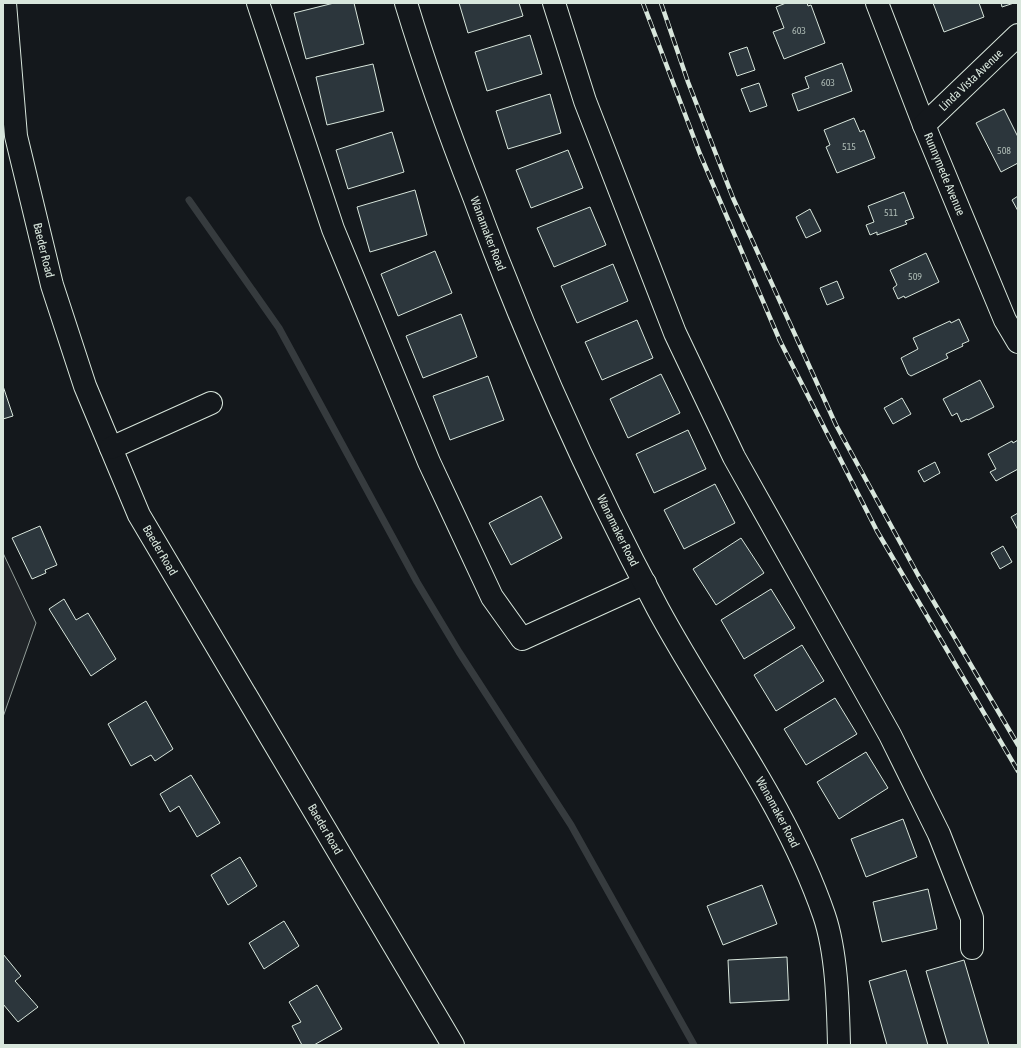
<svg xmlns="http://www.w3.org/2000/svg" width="1021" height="1048" viewBox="0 0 1021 1048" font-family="'Asap Condensed',sans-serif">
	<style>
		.green { fill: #202428; stroke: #939e99 }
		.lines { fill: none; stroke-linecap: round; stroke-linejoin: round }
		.stream { stroke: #363b3e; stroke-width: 7 }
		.building { fill: #2c363c; stroke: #d8e6dc }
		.minor-casing { stroke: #d8e6dc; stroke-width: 24 }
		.minor { stroke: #14181c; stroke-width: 22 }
		.rail-casing { stroke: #d8e6dc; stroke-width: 4.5 }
		.rail { stroke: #14181c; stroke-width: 3; stroke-dasharray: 9; stroke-linecap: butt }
		.labels { text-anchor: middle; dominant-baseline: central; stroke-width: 3; stroke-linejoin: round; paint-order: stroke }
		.number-label { font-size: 10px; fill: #adbab4 }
		.street-label { font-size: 12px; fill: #d8e6dc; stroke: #14181c }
	</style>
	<rect width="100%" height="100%" fill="#14181c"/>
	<path class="green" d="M 3,553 L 36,623 L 3,717 Z"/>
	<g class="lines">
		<path class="stream" d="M 189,200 L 279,328 L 417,582 L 459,652 L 571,825 L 694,1045"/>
	</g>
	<path class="building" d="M 334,3 L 354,3 L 364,44 L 306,59 L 294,13 Z
		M 459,3 L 519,3 L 523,16 L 468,33 Z
		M 786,3 L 807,3 L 808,6 L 811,5 L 825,43 L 784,59 L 773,32 L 784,28 L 776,7 Z
		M 933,3 L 979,3 L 984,17 L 944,32 Z
		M 1001,3 L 1014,3 L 1002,7 Z
		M 530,35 L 542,74 L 487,91 L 475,52 Z
		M 747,47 L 755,70 L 737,76 L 729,53 Z
		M 842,63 L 852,91 L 798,111 L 792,94 L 809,88 L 805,77 Z
		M 373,64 L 384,111 L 327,125 L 316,77 Z
		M 759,83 L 767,106 L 750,112 L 741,89 Z
		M 550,94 L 561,133 L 508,149 L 496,111 Z
		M 1004,109 L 1018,137 L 1018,163 L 1001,172 L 976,123 Z
		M 854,118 L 860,132 L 864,130 L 875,158 L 837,173 L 826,147 L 830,145 L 824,130 Z
		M 392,132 L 404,172 L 348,189 L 336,150 Z
		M 568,150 L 583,188 L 531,208 L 516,170 Z
		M 415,190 L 427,235 L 370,252 L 357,207 Z
		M 904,192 L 914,218 L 905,221 L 907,224 L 877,235 L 877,232 L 870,235 L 866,225 L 874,222 L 868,206 Z
		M 1018,196 L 1018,211 L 1012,200 Z
		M 590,207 L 606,245 L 554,267 L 537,228 Z
		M 810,209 L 821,231 L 806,238 L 796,217 Z
		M 435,251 L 452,293 L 398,316 L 381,274 Z
		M 926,253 L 939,282 L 905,298 L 904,296 L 898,299 L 893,288 L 897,285 L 890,270 Z
		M 613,264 L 628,301 L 577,323 L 561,286 Z
		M 837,281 L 844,298 L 827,305 L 820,288 Z
		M 461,314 L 477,357 L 423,378 L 406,336 Z
		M 959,319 L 969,341 L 962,344 L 963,346 L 946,354 L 948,358 L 911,376 L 908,374 L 901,358 L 918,349 L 913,338 L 950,321 L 951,323 Z
		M 637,320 L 653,358 L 602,380 L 585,342 Z
		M 661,374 L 680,413 L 628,438 L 610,399 Z
		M 488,376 L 504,420 L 450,440 L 433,396 Z
		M 980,380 L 994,407 L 968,420 L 967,419 L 961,422 L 957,413 L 952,416 L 943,399 Z
		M 3,386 L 13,416 L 3,419 Z
		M 902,398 L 911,414 L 893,424 L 884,408 Z
		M 688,430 L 706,469 L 654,493 L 636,454 Z
		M 1018,440 L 1018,469 L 996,481 L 990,472 L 996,469 L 988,454 L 1012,441 L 1013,443 Z
		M 935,462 L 940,473 L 924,482 L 918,471 Z
		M 715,484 L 735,523 L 684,549 L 664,510 Z
		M 541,496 L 562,538 L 511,565 L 489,523 Z
		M 1018,513 L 1018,530 L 1011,517 Z
		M 40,526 L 57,565 L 45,570 L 46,573 L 32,579 L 12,538 Z
		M 741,538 L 764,573 L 716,605 L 693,569 Z
		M 1003,546 L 1012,562 L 1000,569 L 991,553 Z
		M 771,589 L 795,628 L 744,659 L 721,620 Z
		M 64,599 L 76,620 L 88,613 L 116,659 L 91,676 L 49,609 Z
		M 802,645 L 824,681 L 776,711 L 754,675 Z
		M 835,698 L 857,734 L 806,765 L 784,729 Z
		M 146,701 L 173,749 L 155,761 L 151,755 L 131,766 L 108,724 Z
		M 866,752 L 888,788 L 839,819 L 817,782 Z
		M 191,775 L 220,823 L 197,837 L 179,806 L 170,812 L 160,794 Z
		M 903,819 L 917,857 L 866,877 L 851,839 Z
		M 240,857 L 257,886 L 228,905 L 211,875 Z
		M 762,885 L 777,924 L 723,945 L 707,906 Z
		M 928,889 L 937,929 L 882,942 L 873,902 Z
		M 284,921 L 299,946 L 264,969 L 249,943 Z
		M 3,954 L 21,976 L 15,981 L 38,1007 L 18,1022 L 3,1004 Z
		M 787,957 L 789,1000 L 730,1003 L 728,960 Z
		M 964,960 L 989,1045 L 948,1045 L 926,971 Z
		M 906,970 L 928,1045 L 887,1045 L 869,981 Z
		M 317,985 L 342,1029 L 314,1045 L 302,1045 L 292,1026 L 301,1022 L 289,1002 Z"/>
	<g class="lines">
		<g class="minor-casing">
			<g id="minor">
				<path id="s1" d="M 5,3 L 16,136 L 52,285 L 85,386 L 139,515 L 453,1045"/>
				<path d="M 258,3 L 333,229 L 429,462 L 492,597 L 522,639 L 645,583"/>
				<path id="s2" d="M 406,3 C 426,69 449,133 474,197 C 526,338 587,476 658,609 C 713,711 786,804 824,915 C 837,953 838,1005 839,1045"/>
				<path d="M 554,3 L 585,101 L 675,333 L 734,457 L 890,735 L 939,834 L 972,918 L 972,948"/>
				<path id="s3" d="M 877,3 L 924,125 L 1005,320 L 1018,342"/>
				<path id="s4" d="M 924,125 L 1018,35"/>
				<path d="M 111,448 L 211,403"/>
			</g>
		</g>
		<use href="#minor" class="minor"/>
		<g class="rail-casing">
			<path id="rail" d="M 643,3 L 700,154 L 780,341 L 877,531 L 1018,771
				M 661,3 L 688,82 L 733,198 L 836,425 L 918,575 L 1018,745"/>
		</g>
		<use href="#rail" class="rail"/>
	</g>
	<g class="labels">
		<g class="number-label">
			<text x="799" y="30">603</text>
			<text x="828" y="82">603</text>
			<text x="849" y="146">515</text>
			<text x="1004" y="150">508</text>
			<text x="891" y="212">511</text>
			<text x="915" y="276">509</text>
		</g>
		<g class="street-label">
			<text stroke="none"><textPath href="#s4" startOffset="65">Linda Vista Avenue</textPath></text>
			<text stroke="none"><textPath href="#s3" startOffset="184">Runnymede Avenue</textPath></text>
			<text stroke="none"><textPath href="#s2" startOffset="245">Wanamaker Road</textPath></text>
			<text stroke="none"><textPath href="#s1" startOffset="251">Baeder Road</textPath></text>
			<text stroke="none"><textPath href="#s2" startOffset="569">Wanamaker Road</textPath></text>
			<text stroke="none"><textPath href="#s1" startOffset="574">Baeder Road</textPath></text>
			<text stroke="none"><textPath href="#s2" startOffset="893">Wanamaker Road</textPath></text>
			<text stroke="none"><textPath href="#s1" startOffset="898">Baeder Road</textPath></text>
		</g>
	</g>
	<rect width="1021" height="1048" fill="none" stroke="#d8e6dc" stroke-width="8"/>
</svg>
